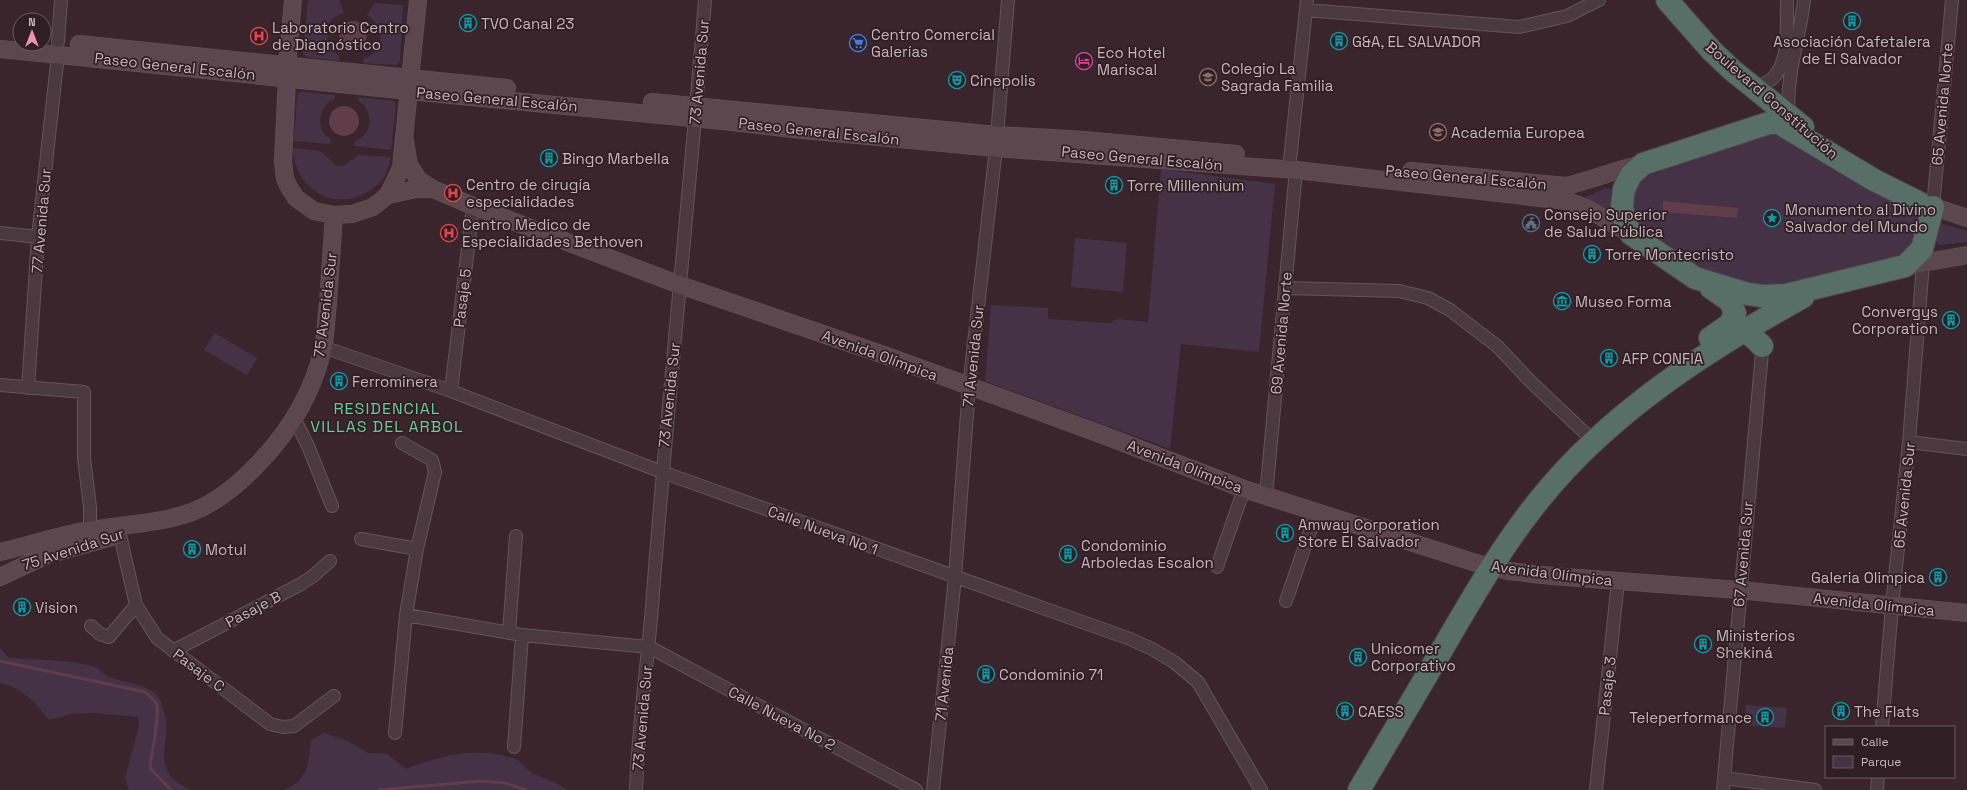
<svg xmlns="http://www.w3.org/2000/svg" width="1967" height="790" viewBox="0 0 1967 790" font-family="'Space Grotesk',sans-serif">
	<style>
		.green { fill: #453246 }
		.water { fill: #613d4a }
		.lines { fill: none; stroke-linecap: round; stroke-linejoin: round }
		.stream { stroke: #613d4a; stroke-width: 3 }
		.street-casing { stroke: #65545a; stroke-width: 14 }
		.secondary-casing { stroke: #65545a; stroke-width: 18 }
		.highway-casing { stroke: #524147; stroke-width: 24 }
		.street { stroke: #4a393f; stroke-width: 12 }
		.secondary { stroke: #5d474e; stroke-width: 17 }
		.highway { stroke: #576f67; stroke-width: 22 }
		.labels { text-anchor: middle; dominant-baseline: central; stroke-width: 3.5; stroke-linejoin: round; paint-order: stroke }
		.poi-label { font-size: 15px; fill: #c6b4ba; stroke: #2f1e24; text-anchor: start }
		.street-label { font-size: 15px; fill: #c6b4ba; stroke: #2f1e24 }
		.neighbourhood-label { font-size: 16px; letter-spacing: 1px; fill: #6cc999; stroke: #2f1e24 }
	</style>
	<rect width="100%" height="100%" fill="#3a252d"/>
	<path class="green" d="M 308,0 L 339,0 L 344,13 C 321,18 324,44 339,56 L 339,61 L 307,57 L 303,54 Z
		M 375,3 L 403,5 L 400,60 L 397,65 L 363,63 L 363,59 C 386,52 385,28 367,15 Z
		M 300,92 L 335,95 L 335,99 C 318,104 314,131 331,139 L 330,144 L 294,141 L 297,96 Z
		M 359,97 L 394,101 L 396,105 L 391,150 L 354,146 L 355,141 C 373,136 374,109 358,101 Z
		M 1768,133 L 1781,134 L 1915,211 L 1919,219 L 1919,233 L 1904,255 L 1800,288 L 1736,288 L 1650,241 L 1631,219 C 1631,199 1631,190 1647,176 Z
		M 293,148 L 320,151 L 337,166 L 343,166 L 359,155 L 391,157 C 389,163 388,170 385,175 C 382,182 374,188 367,192 C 332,213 294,187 293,148 Z
		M 1161,169 L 1275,184 L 1259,352 L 1181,344 L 1170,449 L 985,381 L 991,305 L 1048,308 L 1048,319 L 1111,323 L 1117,319 L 1148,322 Z
		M 1606,188 L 1612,190 L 1610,210 L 1607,211 L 1584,198 Z
		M 1940,223 L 1967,231 L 1967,242 L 1941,245 L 1938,244 L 1936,241 L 1937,227 Z
		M 1075,238 L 1127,243 L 1123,292 L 1071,287 Z
		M 215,333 L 257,358 L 247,375 L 204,350 Z
		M 0,648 L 9,658 C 29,659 80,660 97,668 C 102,671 106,677 112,678 C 126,683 146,684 157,695 C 160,698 161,703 162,706 C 177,741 143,768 191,790 L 129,790 L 125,778 L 139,726 L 138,717 L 93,713 L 72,714 L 49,720 C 35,702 23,688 0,683 Z
		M 1746,705 L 1787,708 L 1785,728 L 1744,725 Z
		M 324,733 L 348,741 L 368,753 L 387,754 L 406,769 C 441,755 478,746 515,759 C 522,762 527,771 534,774 C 547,780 556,781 567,790 L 284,790 C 309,780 308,764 311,740 Z"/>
	<path class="water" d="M339 35a14 14 0 1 1 28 0a14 14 0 1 1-28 0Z
		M329 121a15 15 0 1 1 30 0a15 15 0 1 1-30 0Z
		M 1663,201 L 1738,208 L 1737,218 L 1663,212 Z"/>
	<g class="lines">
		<path class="stream" d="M 0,661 L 145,692 C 148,695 154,699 156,703 C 161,714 151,754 150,768 L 171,790
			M 379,790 L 482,781 L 505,783 L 526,790"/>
		<g class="street-casing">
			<path id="street" d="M 1306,10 L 1519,27 L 1567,16 L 1599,0
				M 58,42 L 61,0
				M 1754,88 C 1760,86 1768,83 1773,78 C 1791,60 1786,24 1787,0
				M 1789,115 C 1785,77 1800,38 1804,0
				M 1290,160 L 1307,0
				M 1933,207 L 1952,0
				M 0,233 L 38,237
				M 1285,288 L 1399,291 L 1428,298 L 1450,310 L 1497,346 L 1530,381 L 1585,433
				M 323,347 L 451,391 L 662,472 L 1130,639 L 1152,649 L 1174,662 L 1198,682 L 1261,790
				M 0,385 L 84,392 L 84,458 L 90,507 L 90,530
				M 28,388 L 38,237 L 58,54
				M 451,391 L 473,206
				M 294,418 L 308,446 L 332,506
				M 1909,442 L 1967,449
				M 1266,496 L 1296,170
				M 120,535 L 136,605 L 157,638 L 270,724 L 283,727 L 294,726 L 334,696
				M 361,539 L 417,549
				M 1217,567 L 1244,489
				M 1286,601 L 1316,514
				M 406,615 L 522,635 L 649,647 L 916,790
				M 91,626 L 100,634 L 109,637 L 136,605
				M 509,633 L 516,536
				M 173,651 L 301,584 L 313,576 L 330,561
				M 1882,727 L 1892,606 L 1909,442 L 1923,263
				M 395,733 L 406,615 L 417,549 L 435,472 L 432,460 L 402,443
				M 514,747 L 522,635
				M 1724,778 L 1815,790
				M 636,790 C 638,729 647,668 652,607 C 667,405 689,203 705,0
				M 933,790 L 955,577 L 969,387 L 996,148 L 1008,0
				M 1596,790 L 1618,581
				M 1723,790 L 1763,341
				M 1877,790 L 1878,777"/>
		</g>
		<g class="secondary-casing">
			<path id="secondary" d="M 79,44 L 507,88
				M 0,49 L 409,91 L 723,121 L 793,129 L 996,148 L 1296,170 L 1567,201 L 1586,208 L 1631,234
				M 287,66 L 293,0
				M 287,78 L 283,162 L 285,179 L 290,189 L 296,198 L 314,211 L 334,215 L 352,214 L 373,207 L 388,195 L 401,168 L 418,0
				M 652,102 L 997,135 L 1085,140 L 1236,154
				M 404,136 L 409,165 L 419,180 L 433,189 L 473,206 L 680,285 L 887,356 L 1103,435 L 1244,489 L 1476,563 L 1508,571 L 1552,576 L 1739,590 L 1967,613
				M 1411,171 L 1566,186 C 1593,180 1617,169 1643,164
				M 388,195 L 416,189 L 433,189
				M 1922,203 L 1967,218
				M 1905,266 L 1967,255
				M 0,552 C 30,545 60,535 91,530 C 125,524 159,524 192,512 C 218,502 238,485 257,465 C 289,432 313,393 323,348 C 326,333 326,318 328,303 C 330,274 332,245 334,215
				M 0,577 L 47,555 L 115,536"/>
		</g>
		<g class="highway-casing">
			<path id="highway" d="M 1667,0 L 1711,50 L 1732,70 L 1803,127
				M 1920,203 L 1874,180 L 1779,123 L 1769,123 L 1643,164 L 1631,175 L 1624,189 L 1622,206 L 1624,218 L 1631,234 L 1695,278 L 1748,294 L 1762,296 L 1786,295 L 1905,266 L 1922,249 L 1933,207
				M 1743,331 L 1753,337 L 1762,346
				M 1710,338 L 1730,324 L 1735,313 L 1730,301 L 1711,288
				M 1359,790 C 1386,744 1413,699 1440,653 C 1471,600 1501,547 1540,499 C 1609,413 1707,350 1803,297"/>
		</g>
		<use href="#street" class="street"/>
		<use href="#secondary" class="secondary"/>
		<use href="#highway" class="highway"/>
	</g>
	<defs>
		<g id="building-ring" transform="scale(0.9)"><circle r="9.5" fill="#2f1e24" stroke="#0f9aa8" stroke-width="1.5"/><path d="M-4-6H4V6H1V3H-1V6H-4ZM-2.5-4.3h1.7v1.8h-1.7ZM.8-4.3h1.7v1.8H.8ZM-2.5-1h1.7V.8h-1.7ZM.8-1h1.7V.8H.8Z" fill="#0f9aa8"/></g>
		<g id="hospital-ring" transform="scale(0.9)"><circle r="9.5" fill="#2f1e24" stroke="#e0444e" stroke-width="1.5"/><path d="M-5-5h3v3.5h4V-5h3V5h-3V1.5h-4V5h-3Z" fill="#e0444e"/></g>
		<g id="supermarket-ring" transform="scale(0.9)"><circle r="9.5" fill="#2f1e24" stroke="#3f7fe0" stroke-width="1.5"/><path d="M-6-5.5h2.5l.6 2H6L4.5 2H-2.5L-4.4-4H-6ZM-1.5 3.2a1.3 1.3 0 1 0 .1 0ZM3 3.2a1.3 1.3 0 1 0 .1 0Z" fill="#3f7fe0"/></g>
		<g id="hotel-ring" transform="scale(0.9)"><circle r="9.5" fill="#2f1e24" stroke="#d1479c" stroke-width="1.5"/><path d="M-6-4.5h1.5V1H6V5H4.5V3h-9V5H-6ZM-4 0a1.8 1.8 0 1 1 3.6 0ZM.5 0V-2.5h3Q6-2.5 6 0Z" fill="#d1479c"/></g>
		<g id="school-ring" transform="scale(0.9)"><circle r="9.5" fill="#2f1e24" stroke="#8d6e63" stroke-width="1.5"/><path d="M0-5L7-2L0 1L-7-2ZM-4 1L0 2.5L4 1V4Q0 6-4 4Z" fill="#8d6e63"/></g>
		<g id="theatre-ring" transform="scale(0.9)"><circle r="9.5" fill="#2f1e24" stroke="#0f9aa8" stroke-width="1.5"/><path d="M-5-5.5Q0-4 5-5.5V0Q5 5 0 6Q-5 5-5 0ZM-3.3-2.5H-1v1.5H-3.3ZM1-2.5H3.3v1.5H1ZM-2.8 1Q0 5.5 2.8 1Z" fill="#0f9aa8"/></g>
		<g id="sight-ring" transform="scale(0.9)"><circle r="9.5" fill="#2f1e24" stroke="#0f9aa8" stroke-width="1.5"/><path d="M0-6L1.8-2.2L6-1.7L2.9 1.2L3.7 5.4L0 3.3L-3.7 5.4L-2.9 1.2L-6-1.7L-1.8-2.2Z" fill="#0f9aa8"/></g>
		<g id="civic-ring" transform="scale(0.9)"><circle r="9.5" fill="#2f1e24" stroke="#5c6f8a" stroke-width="1.5"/><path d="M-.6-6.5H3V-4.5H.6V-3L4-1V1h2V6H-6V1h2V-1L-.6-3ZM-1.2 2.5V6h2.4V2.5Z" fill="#5c6f8a"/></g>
		<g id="museum-ring" transform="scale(0.9)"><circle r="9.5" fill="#2f1e24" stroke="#0f9aa8" stroke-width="1.5"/><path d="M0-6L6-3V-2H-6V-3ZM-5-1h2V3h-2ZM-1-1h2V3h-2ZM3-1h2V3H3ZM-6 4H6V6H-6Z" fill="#0f9aa8"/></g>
	</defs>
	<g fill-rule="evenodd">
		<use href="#building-ring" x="1852" y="21"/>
		<use href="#building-ring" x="468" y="23"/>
		<use href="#hospital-ring" x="259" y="36"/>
		<use href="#building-ring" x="1339" y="41"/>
		<use href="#supermarket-ring" x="858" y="43"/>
		<use href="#hotel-ring" x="1084" y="61"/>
		<use href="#school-ring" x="1208" y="77"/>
		<use href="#theatre-ring" x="957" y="80"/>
		<use href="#school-ring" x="1438" y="132"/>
		<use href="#building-ring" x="549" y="158"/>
		<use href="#building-ring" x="1114" y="185"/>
		<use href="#hospital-ring" x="453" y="193"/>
		<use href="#sight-ring" x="1772" y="218"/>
		<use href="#civic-ring" x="1531" y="223"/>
		<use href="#hospital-ring" x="449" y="233"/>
		<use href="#building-ring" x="1592" y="254"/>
		<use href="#museum-ring" x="1562" y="301"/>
		<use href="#building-ring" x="1951" y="320"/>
		<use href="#building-ring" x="1609" y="358"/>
		<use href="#building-ring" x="339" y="381"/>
		<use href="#building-ring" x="1285" y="533"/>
		<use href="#building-ring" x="192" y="549"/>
		<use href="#building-ring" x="1068" y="554"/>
		<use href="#building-ring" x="1938" y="577"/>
		<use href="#building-ring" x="22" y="607"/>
		<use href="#building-ring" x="1703" y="644"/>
		<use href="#building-ring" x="1358" y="657"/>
		<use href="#building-ring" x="986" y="674"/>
		<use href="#building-ring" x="1345" y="711"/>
		<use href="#building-ring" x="1841" y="711"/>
		<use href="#building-ring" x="1765" y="717"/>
	</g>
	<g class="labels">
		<g class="poi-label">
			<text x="481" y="23">TVO Canal 23</text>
			<text x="272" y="27">Laboratorio Centro<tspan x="272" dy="17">de Diagnóstico</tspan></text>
			<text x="871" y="34">Centro Comercial<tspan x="871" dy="17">Galerías</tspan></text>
			<text x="1352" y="41">G&amp;A, EL SALVADOR</text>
			<text x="1852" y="41" text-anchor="middle">Asociación Cafetalera<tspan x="1852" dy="17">de El Salvador</tspan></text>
			<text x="1097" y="52">Eco Hotel<tspan x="1097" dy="17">Mariscal</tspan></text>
			<text x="1221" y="68">Colegio La<tspan x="1221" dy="17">Sagrada Familia</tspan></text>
			<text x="970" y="80">Cinepolis</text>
			<text x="1451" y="132">Academia Europea</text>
			<text x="562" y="158">Bingo Marbella</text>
			<text x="466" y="184">Centro de cirugía<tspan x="466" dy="17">especialidades</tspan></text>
			<text x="1127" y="185">Torre Millennium</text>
			<text x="1785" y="209">Monumento al Divino<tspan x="1785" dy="17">Salvador del Mundo</tspan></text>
			<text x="1544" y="214">Consejo Superior<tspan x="1544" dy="17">de Salud Pública</tspan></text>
			<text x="462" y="224">Centro Medico de<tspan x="462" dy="17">Especialidades Bethoven</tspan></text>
			<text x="1605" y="254">Torre Montecristo</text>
			<text x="1575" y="301">Museo Forma</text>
			<text x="1938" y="311" text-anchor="end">Convergys<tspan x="1938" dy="17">Corporation</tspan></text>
			<text x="1622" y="358">AFP CONFIA</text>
			<text x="352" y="381">Ferrominera</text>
			<text x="1298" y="524">Amway Corporation<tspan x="1298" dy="17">Store El Salvador</tspan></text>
			<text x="1081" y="545">Condominio<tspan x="1081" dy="17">Arboledas Escalon</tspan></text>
			<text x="205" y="549">Motul</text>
			<text x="1925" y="577" text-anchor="end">Galeria Olimpica</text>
			<text x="35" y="607">Vision</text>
			<text x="1716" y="635">Ministerios<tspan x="1716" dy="17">Shekiná</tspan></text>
			<text x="1371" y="648">Unicomer<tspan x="1371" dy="17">Corporativo</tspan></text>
			<text x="999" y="674">Condominio 71</text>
			<text x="1358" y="711">CAESS</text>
			<text x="1854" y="711">The Flats</text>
			<text x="1752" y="717" text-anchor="end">Teleperformance</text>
		</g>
		<g class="street-label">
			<text transform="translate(175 66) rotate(6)">Paseo General Escalón</text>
			<text transform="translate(699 72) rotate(-85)">73 Avenida Sur</text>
			<text transform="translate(497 99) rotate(5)">Paseo General Escalón</text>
			<text transform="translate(1772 100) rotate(41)">Boulevard Constitución</text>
			<text transform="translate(1942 104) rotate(-85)">65 Avenida Norte</text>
			<text transform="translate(819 131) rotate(6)">Paseo General Escalón</text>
			<text transform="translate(1142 158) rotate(5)">Paseo General Escalón</text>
			<text transform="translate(1466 177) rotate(5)">Paseo General Escalón</text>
			<text transform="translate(41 221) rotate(-85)">77 Avenida Sur</text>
			<text transform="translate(462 298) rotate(-83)">Pasaje 5</text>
			<text transform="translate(325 305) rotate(-83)">75 Avenida Sur</text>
			<text transform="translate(1281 333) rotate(-85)">69 Avenida Norte</text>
			<text transform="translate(880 355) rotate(20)">Avenida Olímpica</text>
			<text transform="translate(973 356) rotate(-84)">71 Avenida Sur</text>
			<text transform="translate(669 395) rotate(-84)">73 Avenida Sur</text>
			<text transform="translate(1185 466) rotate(21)">Avenida Olímpica</text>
			<text transform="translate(1904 495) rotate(-84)">65 Avenida Sur</text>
			<text transform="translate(823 530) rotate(20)">Calle Nueva No 1</text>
			<text transform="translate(73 549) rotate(-18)">75 Avenida Sur</text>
			<text transform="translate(1743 554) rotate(-85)">67 Avenida Sur</text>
			<text transform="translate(1552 573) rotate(7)">Avenida Olímpica</text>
			<text transform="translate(1874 604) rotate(6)">Avenida Olímpica</text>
			<text transform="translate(253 609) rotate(-28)">Pasaje B</text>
			<text transform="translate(199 670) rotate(37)">Pasaje C</text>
			<text transform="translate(944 684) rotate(-84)">71 Avenida</text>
			<text transform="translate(1607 686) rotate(-84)">Pasaje 3</text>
			<text transform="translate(642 718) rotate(-85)">73 Avenida Sur</text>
			<text transform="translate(782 718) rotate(28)">Calle Nueva No 2</text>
		</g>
		<g class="neighbourhood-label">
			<text x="387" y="408">RESIDENCIAL<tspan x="387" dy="18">VILLAS DEL ARBOL</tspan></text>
		</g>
	</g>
	<rect x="1825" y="726" width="130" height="52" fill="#2f1e24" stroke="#6b5a60"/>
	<rect x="1833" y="739" width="20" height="6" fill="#5d474e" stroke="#6b5a60"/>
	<text x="1861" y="746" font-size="12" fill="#c6b4ba">Calle</text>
	<rect x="1833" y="756" width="20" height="12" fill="#453246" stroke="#6b5a60"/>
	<text x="1861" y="766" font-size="12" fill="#c6b4ba">Parque</text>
	<g transform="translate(32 32)"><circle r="19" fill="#2f1e24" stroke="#6b5a60"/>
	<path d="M0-3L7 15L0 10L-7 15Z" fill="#ed92b0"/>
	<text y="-6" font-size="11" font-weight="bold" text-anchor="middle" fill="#c6b4ba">N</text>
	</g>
</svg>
